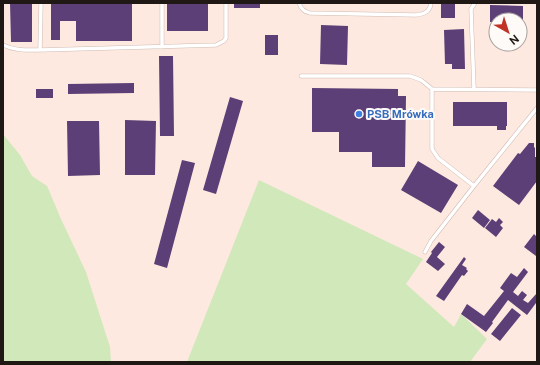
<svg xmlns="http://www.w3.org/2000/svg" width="540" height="365" viewBox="0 0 540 365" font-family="'Public Sans',sans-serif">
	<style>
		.green { fill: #d0e8ba }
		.building { fill: #5b3f76 }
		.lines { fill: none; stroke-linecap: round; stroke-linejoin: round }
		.service-casing { stroke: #cfbcb3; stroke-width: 4.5 }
		.service { stroke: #fff; stroke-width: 3.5 }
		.shop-dot { fill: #3f7fe0; stroke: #fefaf8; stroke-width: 1.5 }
		.labels { text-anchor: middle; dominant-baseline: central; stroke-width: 4; stroke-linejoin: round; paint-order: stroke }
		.shop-label { font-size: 11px; font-weight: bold; fill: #366cbe; stroke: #fefaf8; text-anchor: start }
	</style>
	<rect width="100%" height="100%" fill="#fde9e0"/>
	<path class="green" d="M 3,134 L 20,155 L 32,176 L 47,186 L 61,219 L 86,272 L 110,347 L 111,362 L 3,362 Z
		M 259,180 L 423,259 L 406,284 L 454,327 L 461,314 L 487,339 L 470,362 L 187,362 Z"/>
	<path class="building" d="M 10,3 L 32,3 L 32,42 L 11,42 Z
		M 115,3 L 132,3 L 132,41 L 76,41 L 76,21 L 60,21 L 60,40 L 51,40 L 51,4 L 115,4 Z
		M 167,3 L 208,3 L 208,31 L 167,31 Z
		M 234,3 L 260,3 L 260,8 L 234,8 Z
		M 441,3 L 455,3 L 455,18 L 441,18 Z
		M 490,5 L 523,6 L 523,23 L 520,23 L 520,20 L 496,20 L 496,22 L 490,22 Z
		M 321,25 L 348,26 L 347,65 L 320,64 Z
		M 464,29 L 465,69 L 452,69 L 452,64 L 445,64 L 444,30 Z
		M 265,35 L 278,35 L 278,55 L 265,55 Z
		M 159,56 L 173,56 L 174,136 L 160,136 Z
		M 134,83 L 134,93 L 68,94 L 68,84 Z
		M 312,88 L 398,89 L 398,96 L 406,96 L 405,167 L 372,167 L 372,152 L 339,152 L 339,132 L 312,132 Z
		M 36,89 L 53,89 L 53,98 L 36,98 Z
		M 230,97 L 243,101 L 216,194 L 203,190 Z
		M 453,102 L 507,102 L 507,126 L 506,126 L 506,130 L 497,130 L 497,126 L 453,126 Z
		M 125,120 L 156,121 L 155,175 L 125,175 Z
		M 67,121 L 99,121 L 100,175 L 68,176 Z
		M 529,143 L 534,143 L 534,147 L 535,148 L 535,157 L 537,157 L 537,181 L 519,205 L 493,186 L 518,153 L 520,154 Z
		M 182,160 L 195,163 L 167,268 L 154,264 Z
		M 418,161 L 458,185 L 441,213 L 401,190 Z
		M 478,210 L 490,220 L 484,228 L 472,218 Z
		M 499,218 L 503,222 L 500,225 L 503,228 L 496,237 L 485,228 L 492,219 L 496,222 Z
		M 534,234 L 537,237 L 536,256 L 524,247 Z
		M 439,242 L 445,247 L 437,257 L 445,264 L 438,271 L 426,262 L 432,253 L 431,252 Z
		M 464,257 L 466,259 L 462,265 L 467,268 L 466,269 L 468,271 L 464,276 L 462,275 L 444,301 L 436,296 Z
		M 524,268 L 528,272 L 513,292 L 518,296 L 522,291 L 527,295 L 523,300 L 528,303 L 537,293 L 537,304 L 536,303 L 527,315 L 508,300 L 492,322 L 493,323 L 486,332 L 461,314 L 467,304 L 484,316 L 504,291 L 500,288 L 511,273 L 517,277 Z
		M 512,308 L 521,315 L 500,341 L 491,334 Z"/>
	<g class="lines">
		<g class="service-casing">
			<path id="service" d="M 162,3 L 162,47
				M 299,3 C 301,9 304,12 310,13 L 416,15 C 424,14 430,12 431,3
				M 3,45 C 15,51 27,50 40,50 L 216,45 L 224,41 L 226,38 L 226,3
				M 40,50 L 41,3
				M 301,76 L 410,76 L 421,80 L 432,89 L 537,90
				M 432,89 L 432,149 L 438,158 L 474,186
				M 474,89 L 471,9 L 475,3
				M 425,252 L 431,241 L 474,186 L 537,108"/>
		</g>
		<use href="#service" class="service"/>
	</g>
	<circle class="shop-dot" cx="359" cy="114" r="4"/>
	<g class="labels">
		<g class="shop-label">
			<text x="367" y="114">PSB Mrówka</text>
		</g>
	</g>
	<rect width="540" height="365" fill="none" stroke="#1f1815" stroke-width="8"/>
	<g transform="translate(508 32) rotate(141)"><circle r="19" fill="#fefaf8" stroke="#a5a09d"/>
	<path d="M0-3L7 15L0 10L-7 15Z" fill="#c03326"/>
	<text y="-6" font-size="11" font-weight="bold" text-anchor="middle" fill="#1f1815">N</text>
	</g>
</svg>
